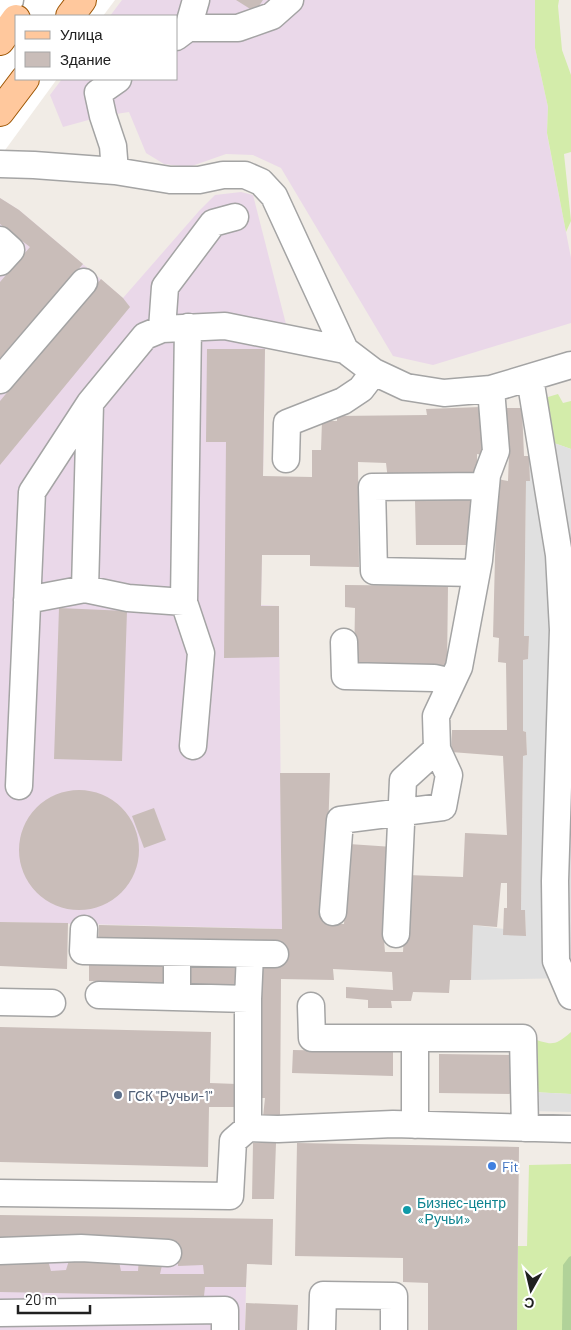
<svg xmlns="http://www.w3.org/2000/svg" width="571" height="1330" viewBox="0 0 571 1330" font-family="Barlow,sans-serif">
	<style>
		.industrial { fill: #ead8e9 }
		.grass { fill: #d3ecaa }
		.forest { fill: #b1d299 }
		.parking { fill: #e0e0e0 }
		.pier { fill: #fff }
		.building { fill: #c9bdb9 }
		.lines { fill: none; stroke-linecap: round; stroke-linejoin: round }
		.minor-casing { stroke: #a4a4a4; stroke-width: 29 }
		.major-casing { stroke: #9c5400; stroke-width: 30 }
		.minor { stroke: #fff; stroke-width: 26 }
		.major { stroke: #ffc89d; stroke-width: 28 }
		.service-dot { fill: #5c6f8a; stroke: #fff; stroke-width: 2 }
		.shop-dot { fill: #3f7fe0; stroke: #fff; stroke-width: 2 }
		.culture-dot { fill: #0f9aa8; stroke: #fff; stroke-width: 2 }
		.labels { text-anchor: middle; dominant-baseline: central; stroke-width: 4.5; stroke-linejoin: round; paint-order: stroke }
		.service-label { font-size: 14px; fill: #4e5e75; stroke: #fff; text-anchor: start }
		.shop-label { font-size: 14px; fill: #366cbe; stroke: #fff; text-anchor: start }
		.culture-label { font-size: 14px; fill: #0d838f; stroke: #fff; text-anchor: start }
	</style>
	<rect width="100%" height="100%" fill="#f1ece6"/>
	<path class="industrial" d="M 122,0 L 535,0 L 535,48 L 548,107 L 547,134 L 571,258 L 571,323 L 433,365 L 393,356 L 281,168 L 253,155 L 226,154 L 189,167 L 164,164 L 146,153 L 129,112 L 103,116 L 63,127 L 50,95 L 62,79 L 176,79 L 176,16 L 110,16 Z
		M 241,192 L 253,195 L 287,328 L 265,350 L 261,605 L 279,606 L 282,929 L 0,922 L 0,198 L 19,210 L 123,298 L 199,211 L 215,195 Z
		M 0,1242 L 247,1242 L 245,1330 L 0,1330 Z"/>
	<path class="grass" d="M 535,0 L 559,0 L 558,6 L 562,50 L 571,75 L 571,152 L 564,154 L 571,221 L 566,232 L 547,133 L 548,107 L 535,48 Z
		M 558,394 L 563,403 L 571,401 L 571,449 L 551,442 L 546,420 L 548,397 Z
		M 571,1032 L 571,1094 L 531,1092 L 530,1038 C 551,1044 553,1048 571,1032 Z
		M 571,1164 L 571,1330 L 517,1330 L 518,1246 L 527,1246 L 529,1165 Z"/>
	<path class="forest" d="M 571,1256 L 571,1330 L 562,1330 L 563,1265 L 569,1257 Z"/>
	<path class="parking" d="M 551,442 L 571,449 L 571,978 L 471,980 L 473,925 L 504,929 L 504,935 L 526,935 L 525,910 L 521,910 L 523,756 L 527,755 L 526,732 L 523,731 L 523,660 L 528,659 L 529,636 L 524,636 L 526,481 L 530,480 L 529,456 L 533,446 Z
		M 531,1092 L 571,1094 L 571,1112 L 531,1111 Z"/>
	<path class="pier" d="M 0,0 L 115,0 L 103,16 L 16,16 L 16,79 L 57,79 L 0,157 Z"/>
	<path class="building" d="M 236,0 L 263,0 L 255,12 Z
		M 0,198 L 19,210 L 83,264 L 0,358 L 0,282 L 30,247 L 0,224 Z
		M 101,279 L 123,298 L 130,307 L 0,465 L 0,401 Z
		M 207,349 L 265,349 L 263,476 L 312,477 L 312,450 L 321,450 L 322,421 L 337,421 L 337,416 L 427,415 L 426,409 L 481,407 L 483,455 L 477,454 L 477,480 L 388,480 L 386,463 L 358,462 L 359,567 L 310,566 L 310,555 L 262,555 L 261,606 L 279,606 L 279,657 L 224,658 L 226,442 L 206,442 Z
		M 503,408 L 522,408 L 524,456 L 529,456 L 530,481 L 526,481 L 524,636 L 529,636 L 528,659 L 523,660 L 523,731 L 526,732 L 527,755 L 523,756 L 521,910 L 525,910 L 526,936 L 503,935 L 504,908 L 507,908 L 507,883 L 501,883 L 497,927 L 473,925 L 471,980 L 450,980 L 449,993 L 413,992 L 411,1001 L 391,1001 L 392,1008 L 368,1008 L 368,1000 L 346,998 L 346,987 L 393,990 L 392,972 L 333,969 L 334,980 L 281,979 L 280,1118 L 263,1117 L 265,1098 L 255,1098 L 258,961 L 98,942 L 99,925 L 282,929 L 280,773 L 330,773 L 325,924 L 344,924 L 349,844 L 393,847 L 388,928 L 383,928 L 385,952 L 403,952 L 407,875 L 463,877 L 465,833 L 507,835 L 503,756 L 451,752 L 452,730 L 507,730 L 506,663 L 498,662 L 499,638 L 493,637 L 497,479 L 508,481 L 509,454 Z
		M 470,499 L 471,545 L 416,545 L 415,500 Z
		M 345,585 L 448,586 L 447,667 L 354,665 L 355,608 L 345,607 Z
		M 59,608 L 127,611 L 122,761 L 54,759 Z
		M19 850a60 60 0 1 1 120 0a60 60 0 1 1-120 0Z
		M 154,808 L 166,840 L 144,848 L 132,816 Z
		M 0,922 L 68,923 L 67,969 L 0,966 Z
		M 89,963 L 168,965 L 168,983 L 89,981 Z
		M 185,965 L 241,967 L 241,986 L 184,984 Z
		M 0,1027 L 211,1032 L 210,1083 L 237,1084 L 236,1107 L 209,1107 L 208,1167 L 0,1162 Z
		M 293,1050 L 393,1052 L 393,1076 L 292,1073 Z
		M 439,1054 L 518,1055 L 518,1094 L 439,1093 Z
		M 253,1143 L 276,1143 L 274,1199 L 252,1199 Z
		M 297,1143 L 519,1147 L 517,1330 L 428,1330 L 428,1283 L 403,1282 L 403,1258 L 295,1256 Z
		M 0,1215 L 273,1219 L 272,1265 L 247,1264 L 246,1287 L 205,1287 L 204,1296 L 0,1292 L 0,1258 L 47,1257 L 51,1271 L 66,1270 L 70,1257 L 118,1257 L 121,1271 L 138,1271 L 139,1258 L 163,1261 L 160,1274 L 204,1274 L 203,1265 L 178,1266 L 178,1242 L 0,1242 Z
		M 246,1303 L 298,1305 L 297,1330 L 245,1330 Z"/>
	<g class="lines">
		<g class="minor-casing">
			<path id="minor" d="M 0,14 L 10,0
				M 188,28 L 238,28 L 272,16 L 290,0
				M 176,37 L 188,28 L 196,0
				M 0,164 L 34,165 L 115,171 L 170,180 L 199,180 L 223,175 L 245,175 L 261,182 L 274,196 L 345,350 L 374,372 L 406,387 L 444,393 L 491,389 L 571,365
				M 115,171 L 113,146 L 103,116 L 98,93 L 118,79
				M 0,240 L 11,250 L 0,262
				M 188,327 L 184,602 L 201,653 L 193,746
				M 162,329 L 165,287 L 213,223 L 235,217
				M 530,378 L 559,555 L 563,630 L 555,881 L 556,961 L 571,996
				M 0,380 L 84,282
				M 286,459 L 287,423 L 343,401 L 361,389 L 374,372
				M 476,573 L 374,571 L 372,487 L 486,486
				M 85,589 L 90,404
				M 27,600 L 85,589 L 128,598 L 184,602
				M 344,642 L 345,676 L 434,678 L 452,682
				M 19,786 L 32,492 L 90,403 L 145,336 L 162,329 L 225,326 L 345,350
				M 333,912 L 340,820 L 443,807 L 449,775 L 437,749
				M 84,929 L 83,951 L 275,954
				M 396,934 L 403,780 L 437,749 L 436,716 L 459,667 L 479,560 L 487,475 L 496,451 L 491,389
				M 99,995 L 248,999 L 248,1128
				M 177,997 L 177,953
				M 248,999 L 250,954
				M 0,1002 L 52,1003
				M 311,1006 L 312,1038 L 523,1038 L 525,1128
				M 415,1125 L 415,1038
				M 0,1193 L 230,1196 L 233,1141 L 248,1128 L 278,1129 L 393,1124 L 571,1129
				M 0,1251 L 81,1248 L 168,1253
				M 0,1313 L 225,1310 L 225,1330
				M 322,1330 L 323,1295 L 394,1296 L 394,1330"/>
		</g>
		<g class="major-casing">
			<path id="major" d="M 70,16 L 82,0
				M 0,41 L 16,19
				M 0,112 L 25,79"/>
		</g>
		<use href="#minor" class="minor"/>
		<use href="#major" class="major"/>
	</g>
	<circle class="service-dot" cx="118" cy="1095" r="5"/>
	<circle class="shop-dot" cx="492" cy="1166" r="5"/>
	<circle class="culture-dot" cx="407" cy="1210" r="5"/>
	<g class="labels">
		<g class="service-label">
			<text x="128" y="1095">ГСК "Ручьи-1"</text>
		</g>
		<g class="shop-label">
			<text x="502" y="1166">Fit</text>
		</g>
		<g class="culture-label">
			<text x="417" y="1202">Бизнес-центр<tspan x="417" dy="16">«Ручьи»</tspan></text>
		</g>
	</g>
	<rect x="15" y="15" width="162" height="65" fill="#ffffff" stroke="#a6a6a6"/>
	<rect x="25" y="31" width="25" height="8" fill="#ffc89d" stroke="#a6a6a6"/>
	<text x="60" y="40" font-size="15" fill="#202020">Улица</text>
	<rect x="25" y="52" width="25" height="15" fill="#c9bdb9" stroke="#a6a6a6"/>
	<text x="60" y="65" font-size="15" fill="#202020">Здание</text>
	<g transform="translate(531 1290) rotate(188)" stroke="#ffffff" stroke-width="4" paint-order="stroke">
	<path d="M0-4L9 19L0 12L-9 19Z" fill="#202020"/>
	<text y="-8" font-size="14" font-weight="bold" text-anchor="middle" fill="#202020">С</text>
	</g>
	<path d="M18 1305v8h72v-8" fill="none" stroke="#202020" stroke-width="2.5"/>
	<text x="25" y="1305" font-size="15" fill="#202020" stroke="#ffffff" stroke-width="4" paint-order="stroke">20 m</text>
</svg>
